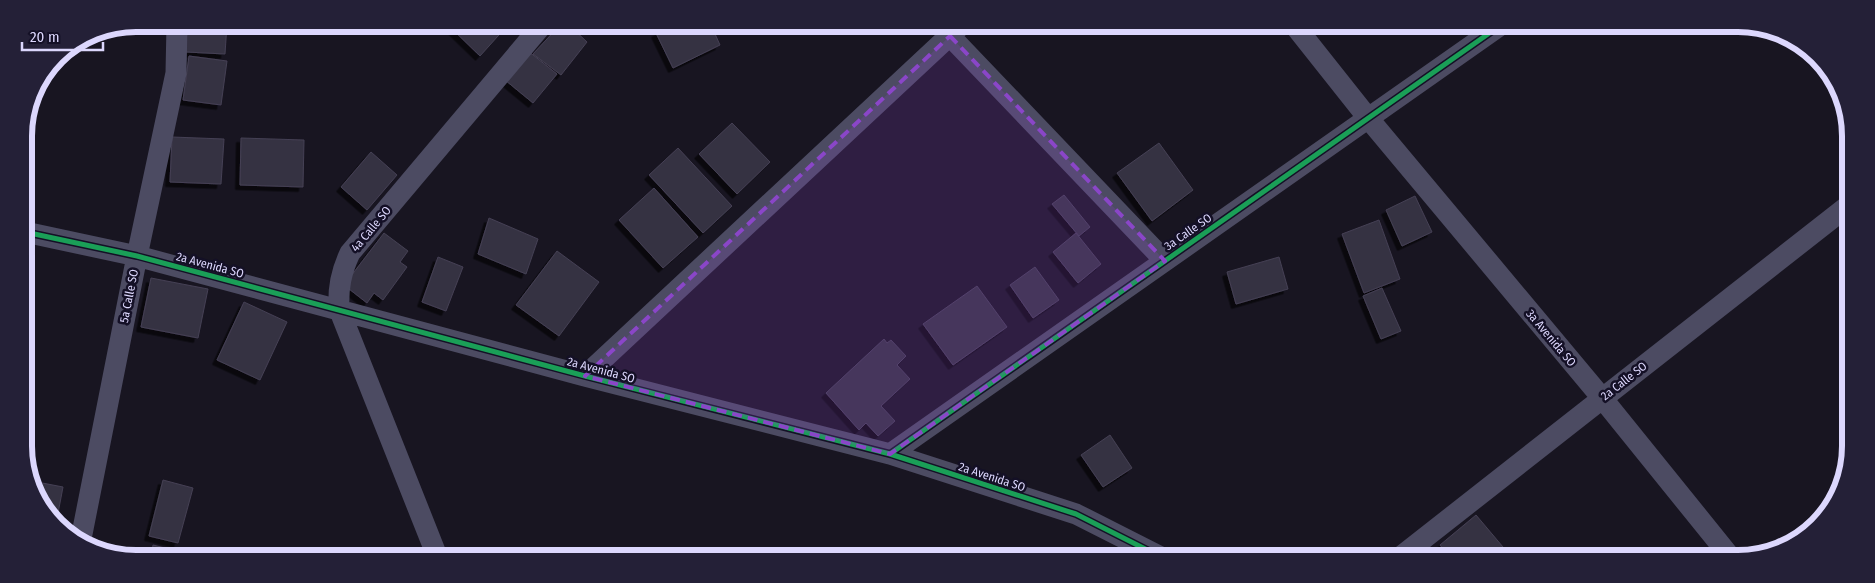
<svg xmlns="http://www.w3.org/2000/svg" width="1875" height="583" viewBox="0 0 1875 583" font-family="'Fira Sans Condensed',sans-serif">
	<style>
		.building { fill: #363343; stroke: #454054; filter: url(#shadow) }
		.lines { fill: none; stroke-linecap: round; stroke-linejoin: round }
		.minor { stroke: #4c4b62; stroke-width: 21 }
		.cycleway-casing { stroke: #141026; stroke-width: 8 }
		.cycleway { stroke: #1a9f57; stroke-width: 5 }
		.marked { fill: #8a46c8; fill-opacity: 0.2; stroke: #8a46c8; stroke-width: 4; stroke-dasharray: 10 6; stroke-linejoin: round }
		.labels { text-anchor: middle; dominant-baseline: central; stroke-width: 5; stroke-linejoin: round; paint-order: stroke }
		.street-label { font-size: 12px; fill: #dcd7fd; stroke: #141026 }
		.rim { fill: none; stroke: #dcd7fd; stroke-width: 6 }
	</style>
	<defs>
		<filter id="shadow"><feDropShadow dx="-4.5" dy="4.5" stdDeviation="0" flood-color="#0009"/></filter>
	</defs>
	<rect width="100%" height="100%" fill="#181521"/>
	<path class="building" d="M 187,24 L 227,24 L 225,54 L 186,52 Z
		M 447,24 L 506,25 L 507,26 L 480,56 Z
		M 560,25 L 569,25 L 587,42 L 561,75 L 533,54 Z
		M 671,25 L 711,25 L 720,45 L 673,68 L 656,33 Z
		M 528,51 L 557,74 L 533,103 L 505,80 Z
		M 189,56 L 227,61 L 221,105 L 183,100 Z
		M 732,123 L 770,162 L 737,194 L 699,154 Z
		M 172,137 L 224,139 L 221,184 L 170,182 Z
		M 241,138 L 304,140 L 303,187 L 240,185 Z
		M 1159,143 L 1193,190 L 1152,221 L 1117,173 Z
		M 678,148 L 732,206 L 703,233 L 649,175 Z
		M 371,152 L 397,175 L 367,210 L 341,187 Z
		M 654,188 L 698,237 L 663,268 L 619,220 Z
		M 1064,195 L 1090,227 L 1079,236 L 1052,204 Z
		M 1415,196 L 1432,232 L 1402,246 L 1386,210 Z
		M 489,218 L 538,239 L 526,274 L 478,254 Z
		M 1379,220 L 1400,279 L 1364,293 L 1342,234 Z
		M 384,233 L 408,251 L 400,262 L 407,267 L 383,300 L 374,293 L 367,303 L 344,285 Z
		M 1076,233 L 1101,264 L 1078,283 L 1053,252 Z
		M 557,251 L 599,282 L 559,336 L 516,305 Z
		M 438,257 L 463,267 L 446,311 L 422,302 Z
		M 1279,257 L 1288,289 L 1236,304 L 1227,272 Z
		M 1035,267 L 1059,300 L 1033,318 L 1010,285 Z
		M 151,278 L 208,289 L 198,338 L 141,327 Z
		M 977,286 L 1007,327 L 953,365 L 923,324 Z
		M 1382,288 L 1401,331 L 1381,339 L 1363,296 Z
		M 244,302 L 287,322 L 260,380 L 217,360 Z
		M 884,339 L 887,343 L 891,340 L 906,356 L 897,365 L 910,379 L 881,406 L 895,421 L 878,436 L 866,423 L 859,430 L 826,393 Z
		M 1110,435 L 1132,468 L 1103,487 L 1081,455 Z
		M 163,480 L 193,488 L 178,543 L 149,536 Z
		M 32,481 L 63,487 L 56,524 L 52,521 Z
		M 1476,515 L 1503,547 L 1489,558 L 1451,558 L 1440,545 Z
		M 153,545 L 169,549 L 200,556 L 151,556 Z"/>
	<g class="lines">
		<path class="minor" d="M 1295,26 L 1368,118 L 1602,398 L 1732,559
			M 950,36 L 1165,261
			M 25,232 L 137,256 L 585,376 L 890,454 L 1076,514 L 1163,558
			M 585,376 L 960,26
			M 890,454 L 1498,27
			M 81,539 L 137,256 L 176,73 L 177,24
			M 437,556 L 339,309 C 338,288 341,272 350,253 L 542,25
			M 1399,558 L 1849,205"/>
		<g class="cycleway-casing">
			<path id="cycleway" d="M 25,232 L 137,256 L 585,376 L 890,454 L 1076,514 L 1163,558
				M 890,454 L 1498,27"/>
		</g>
		<use href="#cycleway" class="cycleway"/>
	</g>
	<path class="marked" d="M 950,36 L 1165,261 L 890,454 L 585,376 Z"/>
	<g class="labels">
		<g class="street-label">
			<text transform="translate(371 229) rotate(-50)">4a Calle SO</text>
			<text transform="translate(1188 232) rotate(-35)">3a Calle SO</text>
			<text transform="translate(210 265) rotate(15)">2a Avenida SO</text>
			<text transform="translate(129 296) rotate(-79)">5a Calle SO</text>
			<text transform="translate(1551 338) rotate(50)">3a Avenida SO</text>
			<text transform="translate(601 370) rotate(15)">2a Avenida SO</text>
			<text transform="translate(1624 381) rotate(-38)">2a Calle SO</text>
			<text transform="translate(992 477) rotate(18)">2a Avenida SO</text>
		</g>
	</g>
	<path d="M0 0H1875V583H0ZM136 32H1738A104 104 0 0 1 1842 136V446A104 104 0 0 1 1738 550H136A104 104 0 0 1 32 446V136A104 104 0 0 1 136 32Z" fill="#242037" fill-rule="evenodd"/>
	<path class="rim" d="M136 32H1738A104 104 0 0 1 1842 136V446A104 104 0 0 1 1738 550H136A104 104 0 0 1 32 446V136A104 104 0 0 1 136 32Z"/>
	<path d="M22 42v8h81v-8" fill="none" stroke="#dcd7fd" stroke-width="2.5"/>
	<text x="30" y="42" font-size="15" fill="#dcd7fd" stroke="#141026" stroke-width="4" paint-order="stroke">20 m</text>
</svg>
